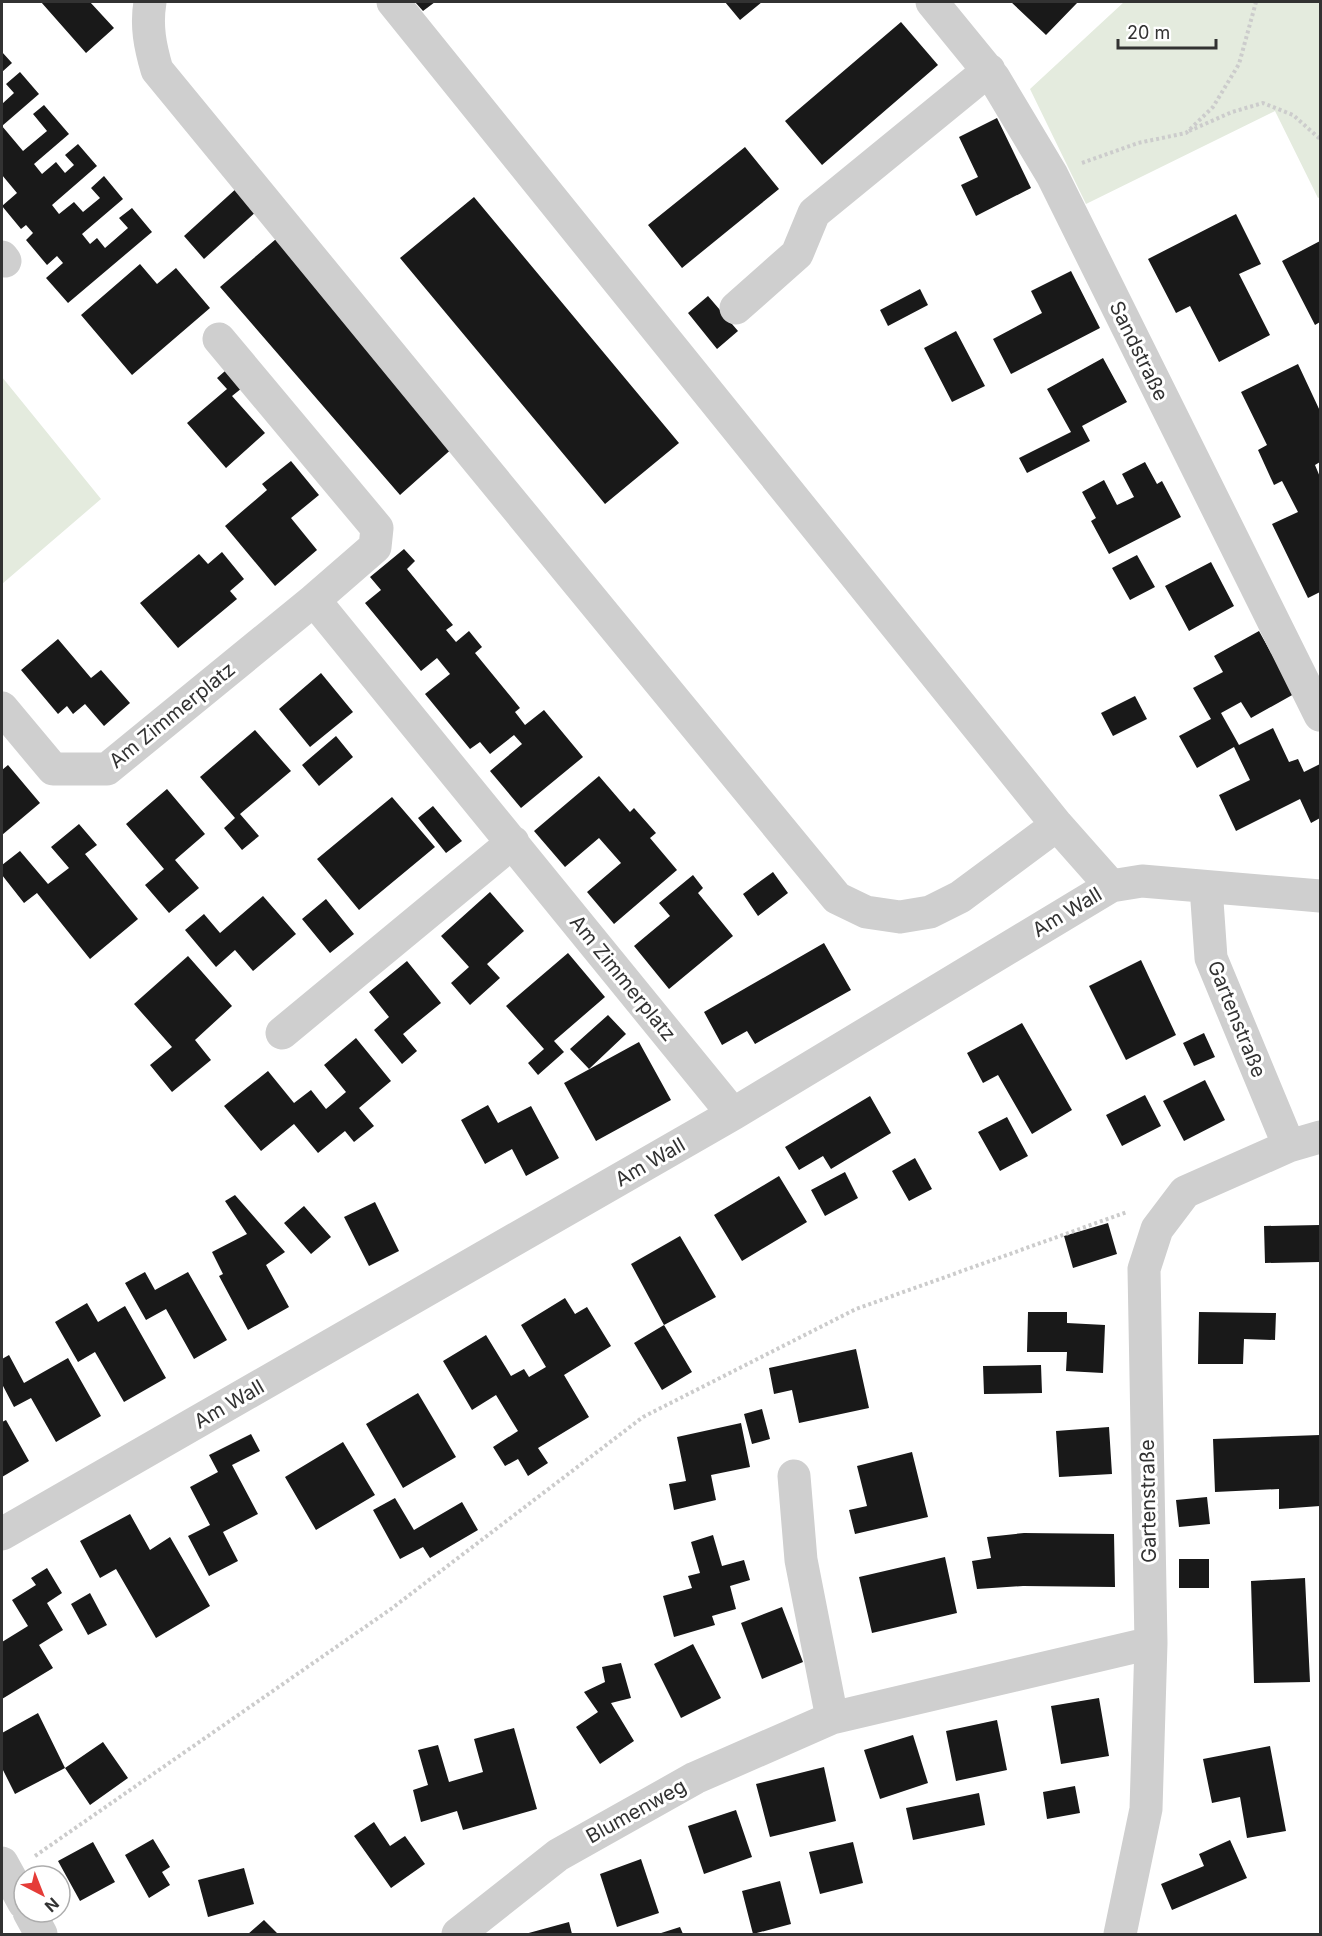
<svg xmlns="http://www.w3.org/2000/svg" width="1322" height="1936" viewBox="0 0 1322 1936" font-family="Inter,sans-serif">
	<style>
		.green { fill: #e4ebde }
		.building { fill: #191919 }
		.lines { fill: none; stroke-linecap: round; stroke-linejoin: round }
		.path { stroke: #ccc; stroke-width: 4; stroke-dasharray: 3 3; stroke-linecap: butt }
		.minor { stroke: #cfcfcf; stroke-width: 33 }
		.labels { text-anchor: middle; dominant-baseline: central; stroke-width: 6; stroke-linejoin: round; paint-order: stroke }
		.street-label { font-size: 20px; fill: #323232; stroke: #fff }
	</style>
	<rect width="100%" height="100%" fill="#fff"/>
	<path class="green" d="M 1124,2 L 1320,2 L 1320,197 L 1318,198 L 1275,111 L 1086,204 L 1030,89 Z
		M 2,377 L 101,499 L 2,584 Z"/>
	<path class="building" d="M 41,2 L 90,2 L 114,28 L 86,53 Z
		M 415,2 L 435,2 L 423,11 Z
		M 725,2 L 762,2 L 740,20 Z
		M 1011,2 L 1078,2 L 1046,35 Z
		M 901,22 L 938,65 L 822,165 L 785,121 Z
		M 2,52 L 12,63 L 2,72 Z
		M 20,72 L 39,94 L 2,126 L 2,104 L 14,93 L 6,84 Z
		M 44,105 L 69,134 L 34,164 L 42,174 L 56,162 L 65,173 L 74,165 L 65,155 L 78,144 L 97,166 L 52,205 L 59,214 L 74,202 L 83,212 L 100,198 L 91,188 L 104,176 L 123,199 L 82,234 L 90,244 L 97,238 L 105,248 L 128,228 L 119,218 L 132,208 L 152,232 L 68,303 L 46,278 L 63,263 L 57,256 L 47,265 L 26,240 L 33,233 L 26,225 L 21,229 L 2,206 L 17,193 L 2,175 L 2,126 L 23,151 L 47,131 L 33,114 Z
		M 997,118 L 1031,188 L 976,216 L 961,185 L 978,177 L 959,137 Z
		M 745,147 L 779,189 L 682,268 L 648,225 Z
		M 238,187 L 258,210 L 204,259 L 184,236 Z
		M 474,197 L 679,443 L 605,504 L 400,258 Z
		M 1236,214 L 1261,264 L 1239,274 L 1270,335 L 1219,362 L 1190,306 L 1176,313 L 1148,259 Z
		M 276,239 L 455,446 L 400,495 L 220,287 Z
		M 1320,241 L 1320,322 L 1315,325 L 1282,261 Z
		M 140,264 L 157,284 L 176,268 L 210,308 L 132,375 L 81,315 Z
		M 1071,271 L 1100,328 L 1011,374 L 993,339 L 1042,313 L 1031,291 Z
		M 920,289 L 928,305 L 888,326 L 880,310 Z
		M 708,296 L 738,331 L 717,349 L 688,313 Z
		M 956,331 L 985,386 L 952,402 L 924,348 Z
		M 1103,358 L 1127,402 L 1082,426 L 1090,441 L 1027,473 L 1019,458 L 1071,432 L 1047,389 Z
		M 1298,364 L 1320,411 L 1320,462 L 1315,465 L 1320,477 L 1320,592 L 1308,598 L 1272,524 L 1298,512 L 1282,481 L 1274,485 L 1258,450 L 1267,445 L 1241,392 Z
		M 232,365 L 247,384 L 232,396 L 265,433 L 226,468 L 187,423 L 227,389 L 217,378 Z
		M 291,461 L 319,495 L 291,518 L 317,550 L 275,586 L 225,526 L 267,490 L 262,484 Z
		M 1145,462 L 1157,484 L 1162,481 L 1181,517 L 1109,554 L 1091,521 L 1096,518 L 1082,492 L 1104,480 L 1117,505 L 1134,497 L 1122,474 Z
		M 404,549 L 415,561 L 407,569 L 453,625 L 446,630 L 456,642 L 469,631 L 482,647 L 475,653 L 520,708 L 515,712 L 525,725 L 544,710 L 583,757 L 521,808 L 490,771 L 522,744 L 514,735 L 490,754 L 480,742 L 470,749 L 425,694 L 450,674 L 437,658 L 421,671 L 365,603 L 381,590 L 370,577 Z
		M 222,552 L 244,579 L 230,591 L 237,599 L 178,648 L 140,603 L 199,554 L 208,564 Z
		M 1137,555 L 1155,587 L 1130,600 L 1112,568 Z
		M 1211,562 L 1234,606 L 1189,631 L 1165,586 Z
		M 1259,631 L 1294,694 L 1251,718 L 1241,702 L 1221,713 L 1239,745 L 1273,728 L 1289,762 L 1298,759 L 1304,772 L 1320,764 L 1320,818 L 1311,823 L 1300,799 L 1236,831 L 1219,795 L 1250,780 L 1234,747 L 1197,768 L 1179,736 L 1211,719 L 1193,688 L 1223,672 L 1214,656 Z
		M 58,639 L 91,678 L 101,670 L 130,703 L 104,726 L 85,704 L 73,714 L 67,706 L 58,714 L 21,670 Z
		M 321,673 L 353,712 L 310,747 L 279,709 Z
		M 1135,696 L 1147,719 L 1113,736 L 1101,713 Z
		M 255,730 L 291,771 L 240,814 L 259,836 L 242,850 L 224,828 L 235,818 L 200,777 Z
		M 336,736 L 353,757 L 319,786 L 302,765 Z
		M 8,765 L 40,803 L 2,835 L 2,770 Z
		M 599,776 L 630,812 L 634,808 L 656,833 L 650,838 L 677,870 L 614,924 L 587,892 L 621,863 L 599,838 L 565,867 L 534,831 Z
		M 167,789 L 205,834 L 175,860 L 199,888 L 169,913 L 145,885 L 164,869 L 126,824 Z
		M 392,797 L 435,847 L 359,910 L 317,859 Z
		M 433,806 L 462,841 L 446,853 L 418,818 Z
		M 79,824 L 97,845 L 85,854 L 138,919 L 90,959 L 37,893 L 24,903 L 2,875 L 2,865 L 20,851 L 48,884 L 69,868 L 51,847 Z
		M 773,872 L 788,893 L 758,916 L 743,894 Z
		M 693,875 L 703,888 L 698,893 L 733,936 L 669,989 L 634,946 L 670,916 L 659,903 Z
		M 490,892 L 524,931 L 487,964 L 500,978 L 470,1005 L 451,983 L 469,967 L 441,936 Z
		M 263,896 L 296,934 L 253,971 L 235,950 L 216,967 L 185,930 L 204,914 L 220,933 Z
		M 326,899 L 354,934 L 330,953 L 302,919 Z
		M 824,943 L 851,990 L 755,1044 L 747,1031 L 722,1045 L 704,1012 Z
		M 568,953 L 605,997 L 554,1041 L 564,1052 L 538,1075 L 528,1063 L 544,1049 L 506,1006 Z
		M 188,956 L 232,1006 L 195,1040 L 211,1060 L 172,1092 L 150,1065 L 172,1047 L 134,1004 Z
		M 1141,960 L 1176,1035 L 1126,1060 L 1089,986 Z
		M 407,961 L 441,1003 L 403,1034 L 417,1051 L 402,1064 L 374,1030 L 389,1017 L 369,992 Z
		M 608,1015 L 626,1034 L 589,1069 L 570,1049 Z
		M 1022,1023 L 1072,1110 L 1032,1134 L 998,1075 L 983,1083 L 967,1053 Z
		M 1204,1033 L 1215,1057 L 1194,1066 L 1183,1043 Z
		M 356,1038 L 391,1081 L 359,1108 L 374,1126 L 354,1142 L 345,1131 L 318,1153 L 294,1124 L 261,1151 L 224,1106 L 268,1071 L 294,1103 L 311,1090 L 326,1109 L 346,1092 L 324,1065 Z
		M 639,1042 L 671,1100 L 596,1141 L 564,1083 Z
		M 1205,1080 L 1225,1120 L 1184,1141 L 1163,1101 Z
		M 1145,1095 L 1161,1126 L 1122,1146 L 1106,1115 Z
		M 870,1096 L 891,1133 L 831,1169 L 823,1156 L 799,1170 L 785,1147 Z
		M 488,1105 L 498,1123 L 531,1106 L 559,1158 L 526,1176 L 512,1149 L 485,1164 L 461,1120 Z
		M 1007,1117 L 1028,1156 L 1000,1171 L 978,1132 Z
		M 915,1158 L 932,1189 L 909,1201 L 892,1171 Z
		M 845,1172 L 858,1198 L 825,1216 L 811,1190 Z
		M 779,1176 L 807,1222 L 742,1261 L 714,1215 Z
		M 235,1195 L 285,1252 L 266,1265 L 289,1307 L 248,1330 L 219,1276 L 223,1274 L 212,1252 L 247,1234 L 225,1201 Z
		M 375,1202 L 399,1251 L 369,1266 L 344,1217 Z
		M 304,1206 L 331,1237 L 311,1254 L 284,1223 Z
		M 1108,1223 L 1117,1254 L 1073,1268 L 1064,1236 Z
		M 1320,1225 L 1320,1262 L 1265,1263 L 1264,1226 Z
		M 680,1236 L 716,1297 L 664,1325 L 692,1372 L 662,1390 L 634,1343 L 664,1325 L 631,1264 Z
		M 145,1272 L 155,1290 L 188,1272 L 227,1340 L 194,1359 L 166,1309 L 146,1320 L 125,1283 Z
		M 565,1298 L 575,1314 L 587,1307 L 611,1346 L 564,1375 L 589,1417 L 538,1448 L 548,1463 L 528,1476 L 518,1459 L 505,1466 L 493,1447 L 518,1431 L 496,1395 L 472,1410 L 443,1361 L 486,1335 L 511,1376 L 524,1369 L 529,1377 L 546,1367 L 521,1325 Z
		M 87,1303 L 98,1322 L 125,1306 L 166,1378 L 124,1402 L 95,1352 L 78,1362 L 55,1322 Z
		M 1028,1312 L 1067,1312 L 1067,1323 L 1105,1325 L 1103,1373 L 1066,1371 L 1067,1352 L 1027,1352 Z
		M 1199,1312 L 1276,1313 L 1275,1340 L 1244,1339 L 1243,1364 L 1198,1364 Z
		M 856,1349 L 869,1408 L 799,1423 L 792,1390 L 774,1394 L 769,1368 Z
		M 9,1355 L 24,1383 L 68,1358 L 101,1416 L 56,1442 L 31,1398 L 14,1407 L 2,1384 L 2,1359 Z
		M 1041,1365 L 1042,1393 L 984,1394 L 983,1366 Z
		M 418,1393 L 456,1457 L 403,1488 L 366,1424 Z
		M 762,1409 L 770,1439 L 752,1444 L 744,1414 Z
		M 6,1420 L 29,1461 L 2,1477 L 2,1422 Z
		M 741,1423 L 750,1467 L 711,1475 L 716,1500 L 674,1510 L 669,1484 L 686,1481 L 677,1437 Z
		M 1109,1427 L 1112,1474 L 1059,1477 L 1056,1431 Z
		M 251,1434 L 260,1451 L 232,1465 L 258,1514 L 223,1532 L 238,1561 L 209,1576 L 188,1536 L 210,1525 L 190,1487 L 218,1472 L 209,1455 Z
		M 1320,1435 L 1320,1506 L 1279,1509 L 1279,1489 L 1215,1492 L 1213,1439 Z
		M 343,1442 L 375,1495 L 316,1530 L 285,1477 Z
		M 912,1452 L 928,1517 L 855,1534 L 849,1510 L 867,1506 L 857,1466 Z
		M 1207,1497 L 1210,1524 L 1179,1527 L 1176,1500 Z
		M 395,1498 L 414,1530 L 462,1502 L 478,1530 L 430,1558 L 423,1547 L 400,1559 L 373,1510 Z
		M 130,1514 L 150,1550 L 170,1537 L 210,1606 L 156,1638 L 116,1569 L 100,1578 L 80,1541 Z
		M 1024,1533 L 1114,1534 L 1115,1587 L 1023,1586 L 977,1589 L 972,1561 L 991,1558 L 987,1537 Z
		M 713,1535 L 722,1566 L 744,1560 L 750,1580 L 730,1586 L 736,1609 L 712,1616 L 715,1625 L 674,1637 L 663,1596 L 692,1588 L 688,1576 L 700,1573 L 691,1542 Z
		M 945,1557 L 957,1613 L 872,1633 L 859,1577 Z
		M 1179,1559 L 1209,1559 L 1209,1588 L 1179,1588 Z
		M 47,1568 L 62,1593 L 47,1603 L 63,1630 L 39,1645 L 53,1668 L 2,1699 L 2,1642 L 28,1626 L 12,1600 L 36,1585 L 31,1578 Z
		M 1305,1578 L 1310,1682 L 1254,1683 L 1251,1581 Z
		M 90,1593 L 107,1625 L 88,1635 L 71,1604 Z
		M 782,1607 L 803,1662 L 762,1679 L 741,1623 Z
		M 693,1644 L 721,1698 L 681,1718 L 654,1664 Z
		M 621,1663 L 631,1698 L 611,1703 L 634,1741 L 600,1764 L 576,1727 L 598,1712 L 584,1692 L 605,1682 L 602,1667 Z
		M 1099,1698 L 1109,1756 L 1061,1764 L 1051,1706 Z
		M 38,1713 L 65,1768 L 15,1794 L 2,1768 L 2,1733 Z
		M 997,1720 L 1007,1770 L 956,1781 L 946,1731 Z
		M 514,1728 L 537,1809 L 463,1830 L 457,1811 L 421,1822 L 413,1790 L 428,1785 L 418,1750 L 438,1745 L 449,1782 L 483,1772 L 474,1739 Z
		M 913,1735 L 928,1783 L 880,1799 L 864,1750 Z
		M 103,1742 L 128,1778 L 90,1805 L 65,1768 Z
		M 1270,1746 L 1286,1831 L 1247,1838 L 1240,1797 L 1212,1803 L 1203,1759 Z
		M 824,1767 L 836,1821 L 770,1837 L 756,1784 Z
		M 1075,1786 L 1080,1813 L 1047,1819 L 1043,1792 Z
		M 979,1793 L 985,1825 L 913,1840 L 906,1808 Z
		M 736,1810 L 752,1857 L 704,1874 L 688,1826 Z
		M 374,1822 L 390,1846 L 405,1836 L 425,1864 L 391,1888 L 354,1836 Z
		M 153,1839 L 170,1867 L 162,1872 L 170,1885 L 149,1898 L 125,1855 Z
		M 1230,1840 L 1247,1878 L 1172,1910 L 1161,1884 L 1204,1866 L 1199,1854 Z
		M 93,1842 L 115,1882 L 80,1901 L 58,1861 Z
		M 853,1842 L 863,1883 L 820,1894 L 809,1852 Z
		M 641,1859 L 659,1913 L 617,1927 L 600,1874 Z
		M 244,1868 L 254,1904 L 208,1917 L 198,1880 Z
		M 780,1881 L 791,1924 L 753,1934 L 742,1891 Z
		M 264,1920 L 278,1934 L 248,1934 Z
		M 569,1922 L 572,1934 L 525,1934 Z
		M 680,1927 L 683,1934 L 658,1934 Z"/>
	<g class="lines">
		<path class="path" d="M 1189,131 L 1232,112 L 1263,103 L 1293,115 L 1320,139
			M 1082,163 L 1138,143 L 1186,133 L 1213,107 L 1239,64 L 1256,2
			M 35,1856 L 391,1609 L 643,1417 L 856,1309 L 1127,1212"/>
		<path class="minor" d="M 150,2 C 146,26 150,46 157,70 L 837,898 L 866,912 L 900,917 L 930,912 L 960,897 L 1057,825
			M 393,2 L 1057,825 L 1111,886
			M 932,2 L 994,78 L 1052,175 L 1320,715
			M 2,257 L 5,261
			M 736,308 L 797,254 L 814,213 L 989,70
			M 219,339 L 377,528 L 375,547 L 314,600
			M 2,708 L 53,769 L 107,769 L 314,600 L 733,1114
			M 1206,887 L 1211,958 L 1289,1146
			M 282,1033 L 513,842
			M 794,1476 L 801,1560 L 832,1718
			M 2,1534 L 733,1114 L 1111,886 L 1142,881 L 1320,896
			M 2,1863 L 24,1903
			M 29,1912 L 41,1934
			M 458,1934 L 558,1855 L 695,1778 L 832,1718 L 1151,1643
			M 1120,1934 L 1146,1809 L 1151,1643 L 1144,1269 L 1157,1229 L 1185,1192 L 1289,1146 L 1320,1137"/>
	</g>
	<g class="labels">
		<g class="street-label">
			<text transform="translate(1139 351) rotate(64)">Sandstraße</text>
			<text transform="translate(172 715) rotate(-39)">Am Zimmerplatz</text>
			<text transform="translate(1067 912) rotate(-31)">Am Wall</text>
			<text transform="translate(623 978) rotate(51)">Am Zimmerplatz</text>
			<text transform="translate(1237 1019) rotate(68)">Gartenstraße</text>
			<text transform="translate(650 1162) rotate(-30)">Am Wall</text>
			<text transform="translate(229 1404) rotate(-30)">Am Wall</text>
			<text transform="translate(1148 1501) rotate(-91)">Gartenstraße</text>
			<text transform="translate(636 1811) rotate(-29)">Blumenweg</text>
		</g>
	</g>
	<rect width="1322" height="1936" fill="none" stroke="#323232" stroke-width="6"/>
	<g transform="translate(42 1894) rotate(138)"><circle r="28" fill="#ffffff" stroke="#adadad" stroke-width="1.5"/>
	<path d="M0-4.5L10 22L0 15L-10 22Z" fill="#e53c38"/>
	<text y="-9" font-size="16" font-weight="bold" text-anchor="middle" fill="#323232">N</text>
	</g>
	<path d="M1118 39v9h98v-9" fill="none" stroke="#323232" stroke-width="3"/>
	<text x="1127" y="39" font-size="18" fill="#323232" stroke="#ffffff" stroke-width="4.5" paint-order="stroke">20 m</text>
</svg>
